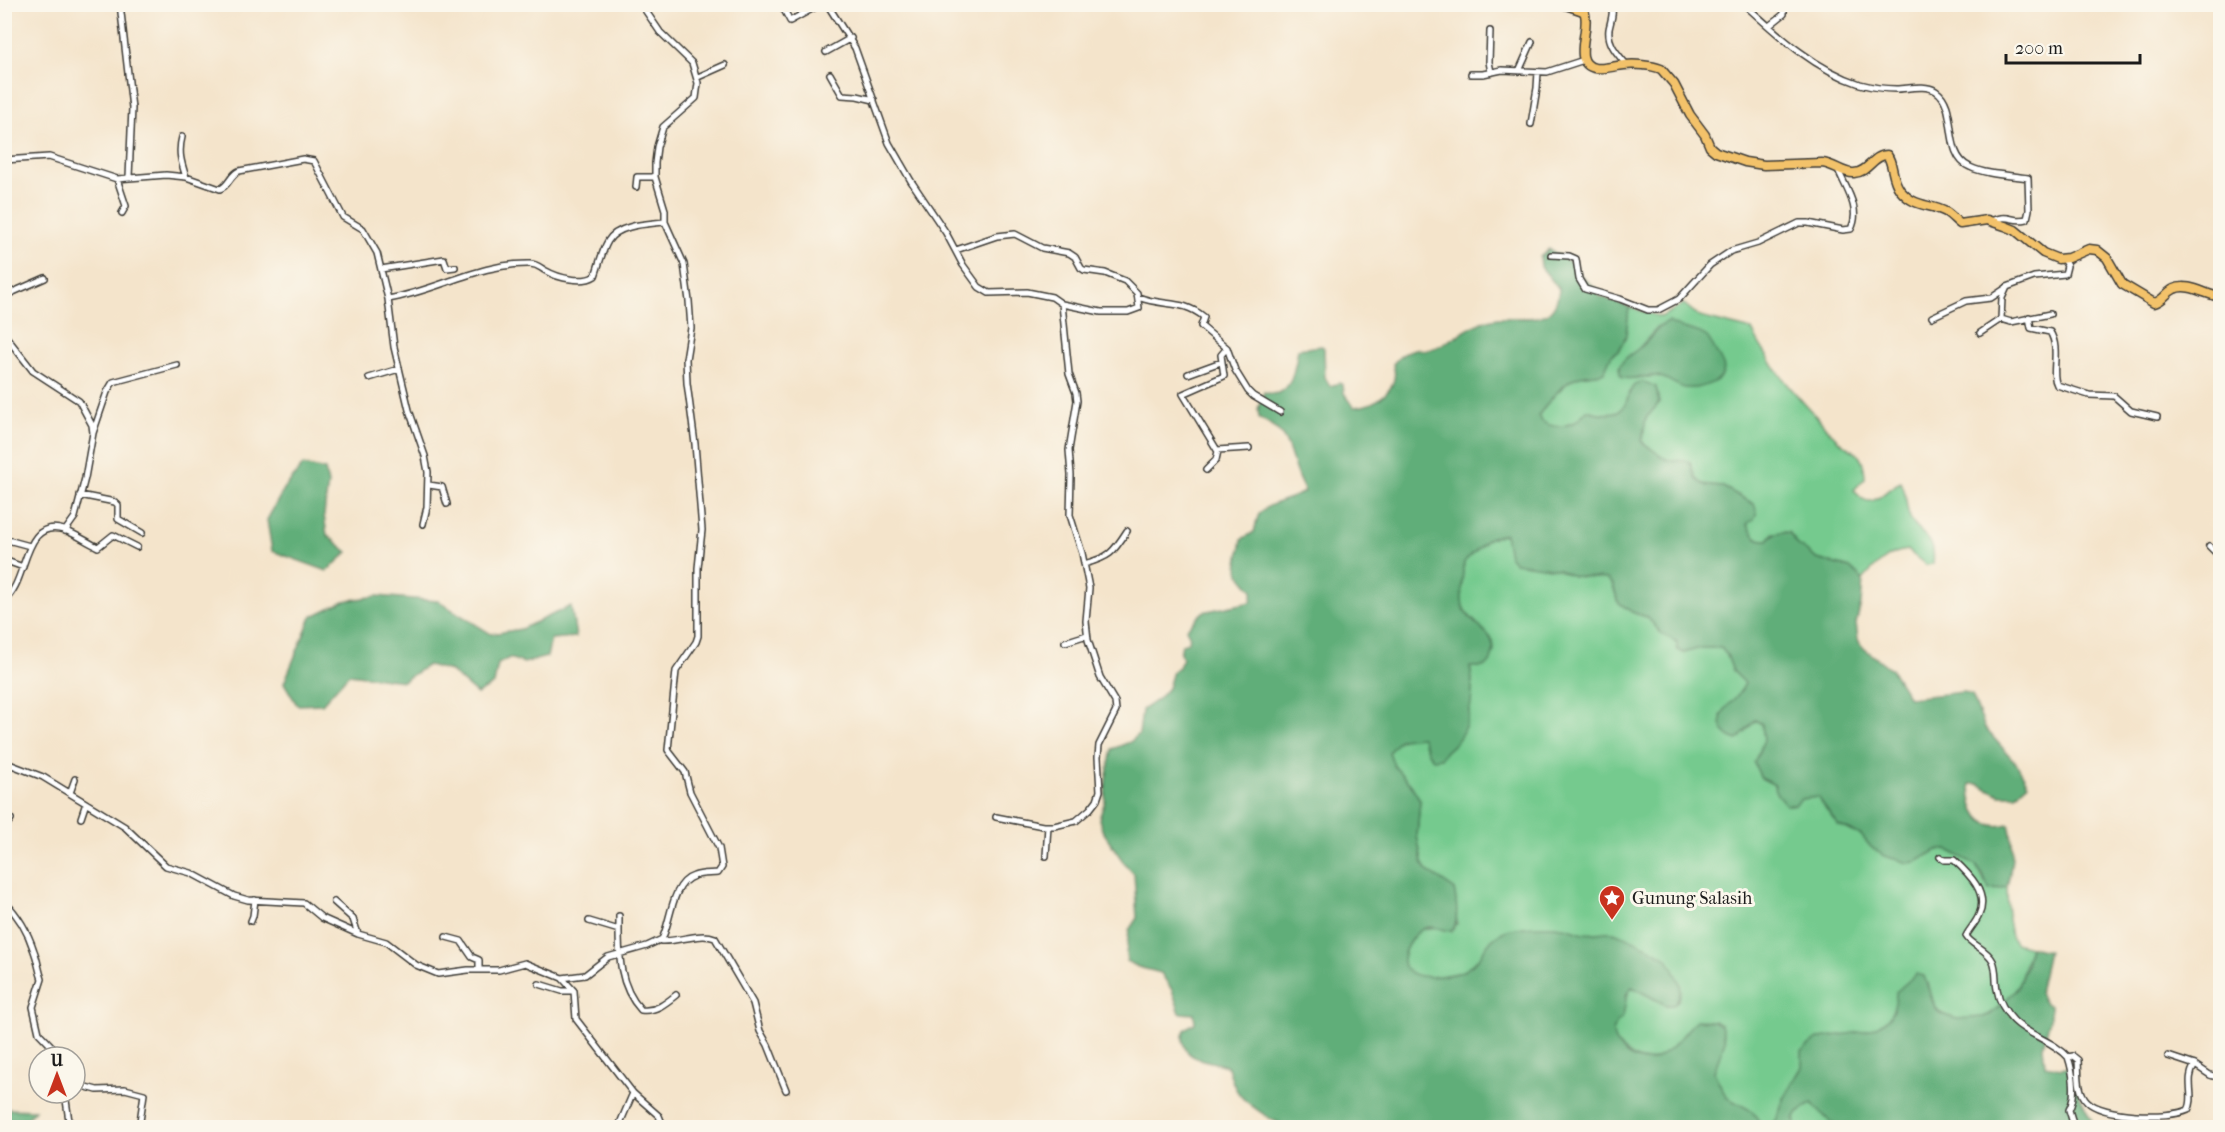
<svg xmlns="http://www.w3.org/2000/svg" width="2225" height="1132" viewBox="0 0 2225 1132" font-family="'IM FELL French Canon',serif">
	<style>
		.green { fill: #75ca8e; stroke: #487355; stroke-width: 1.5; fill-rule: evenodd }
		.forest { fill: #60ae79; stroke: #3e654a; stroke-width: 1.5 }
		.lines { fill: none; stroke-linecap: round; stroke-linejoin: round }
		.minor-casing { stroke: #3c3a36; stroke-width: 8 }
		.primary-casing { stroke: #3c3a36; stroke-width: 11 }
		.minor { stroke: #fff; stroke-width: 5 }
		.primary { stroke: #f3c26a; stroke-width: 8 }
		.labels { text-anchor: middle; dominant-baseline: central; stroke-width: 6; stroke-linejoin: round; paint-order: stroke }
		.poi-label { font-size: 18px; fill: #1c1c1c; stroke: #fbf7ec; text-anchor: start }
	</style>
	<rect width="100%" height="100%" fill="#fbf7ec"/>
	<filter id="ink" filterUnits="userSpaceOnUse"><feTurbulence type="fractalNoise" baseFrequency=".0167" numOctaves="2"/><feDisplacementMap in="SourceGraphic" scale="12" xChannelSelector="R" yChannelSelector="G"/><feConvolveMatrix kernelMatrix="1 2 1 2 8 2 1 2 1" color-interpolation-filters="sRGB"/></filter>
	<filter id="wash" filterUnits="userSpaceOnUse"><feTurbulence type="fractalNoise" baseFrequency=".008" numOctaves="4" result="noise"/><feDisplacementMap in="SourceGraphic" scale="24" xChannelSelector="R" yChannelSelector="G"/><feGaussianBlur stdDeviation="1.35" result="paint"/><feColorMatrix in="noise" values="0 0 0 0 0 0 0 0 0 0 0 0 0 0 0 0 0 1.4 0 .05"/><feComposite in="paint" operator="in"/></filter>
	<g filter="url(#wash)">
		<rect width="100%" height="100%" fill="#f4e4cb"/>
		<path class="green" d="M 1684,304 L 1700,317 L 1752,330 C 1773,372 1805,405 1837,439 C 1844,446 1853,450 1859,456 C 1864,463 1865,470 1865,478 L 1854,490 C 1873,516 1882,489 1901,482 C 1907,493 1905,503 1909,515 C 1916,537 1937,532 1933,564 L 1926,565 L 1907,550 C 1888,552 1875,566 1863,580 L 1850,568 L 1817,559 L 1798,545 L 1789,532 L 1773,533 L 1768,540 C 1755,541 1752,534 1747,524 L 1754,504 L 1723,487 L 1708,486 L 1701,483 L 1695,477 L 1690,462 C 1682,459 1674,462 1666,459 C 1658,455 1649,447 1642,442 L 1646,418 L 1659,403 L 1656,387 L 1643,382 L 1629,392 L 1625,408 L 1619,413 L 1603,415 L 1587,410 C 1583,414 1579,420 1573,423 C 1561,428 1544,428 1538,416 C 1546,404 1565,380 1580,376 C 1588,374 1596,375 1604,372 L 1612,354 L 1619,350 L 1623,343 L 1626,335 L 1629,307 L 1661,317 ZM 1669,322 C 1677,328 1686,328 1696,332 C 1708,337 1717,355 1723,366 L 1703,385 L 1691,388 L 1658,376 L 1636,378 L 1638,349 L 1658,327 Z
			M 1506,534 L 1509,556 L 1531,565 L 1539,565 L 1558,569 L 1565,573 L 1581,577 L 1607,579 L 1613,585 L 1618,602 L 1632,612 L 1647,617 L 1663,635 L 1677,642 L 1684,653 L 1700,648 L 1721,648 L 1727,655 L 1733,671 L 1745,682 C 1742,696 1728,704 1721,716 L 1745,733 L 1755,720 L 1762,724 L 1764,740 L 1754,763 L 1761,778 L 1801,799 L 1818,797 L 1833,819 L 1846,829 L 1861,835 L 1871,847 L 1916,862 L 1937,850 L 1948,850 L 1975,864 L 1985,882 L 1996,890 L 2007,887 L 2008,920 L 2011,936 L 2015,943 L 2030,947 C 2025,961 2023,974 2017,987 C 2013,995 1998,1009 1990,1014 C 1977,1022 1947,1022 1937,1009 C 1932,1003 1931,991 1928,983 L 1897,992 C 1896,1035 1852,1034 1819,1038 L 1784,1097 L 1776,1121 L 1769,1125 L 1760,1124 L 1752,1111 L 1726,1097 L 1714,1072 L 1721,1025 L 1705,1020 C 1689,1032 1672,1052 1654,1059 C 1647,1062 1638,1060 1632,1056 C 1605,1040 1611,1032 1623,1007 C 1627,1000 1627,993 1632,987 L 1666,1005 L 1673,1005 L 1679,999 L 1681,991 L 1652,950 L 1614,932 L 1586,934 L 1555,926 L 1477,959 C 1473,964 1469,968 1463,971 C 1453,975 1422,979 1412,976 C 1391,967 1409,938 1421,930 C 1423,928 1450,926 1457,924 L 1454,889 L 1426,870 L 1422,862 L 1417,836 L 1420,800 L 1411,785 L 1394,766 L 1389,752 C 1397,738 1407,736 1422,737 L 1428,753 C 1434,752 1441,752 1446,749 C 1469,737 1475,689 1470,666 L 1483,667 C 1485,664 1491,660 1492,656 C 1503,635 1467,622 1462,605 C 1459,594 1463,573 1464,561 L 1489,538 Z
			M 1812,1103 L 1829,1121 L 1841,1127 L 1796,1127 L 1794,1119 L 1798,1112 Z"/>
		<path class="forest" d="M 1549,249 L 1575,265 L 1582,277 L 1598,290 L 1599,296 L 1629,307 L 1626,335 L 1623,343 L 1619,350 L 1612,354 L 1604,372 C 1596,375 1588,374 1580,376 C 1565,380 1546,404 1538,416 C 1544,428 1561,428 1573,423 C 1579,420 1583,414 1587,410 C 1641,427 1618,383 1643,382 C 1646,382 1653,386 1656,387 L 1659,403 L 1646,418 L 1642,442 C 1650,447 1658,455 1666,459 C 1674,462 1682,459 1690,462 L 1695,477 L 1701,483 L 1708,486 L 1723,487 L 1754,504 L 1757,512 L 1754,519 L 1747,524 C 1753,534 1755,541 1768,540 C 1774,532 1779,531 1789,533 L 1798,545 L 1817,559 L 1850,568 L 1863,580 L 1861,604 L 1856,623 L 1858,639 L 1861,646 L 1891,669 L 1909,698 L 1963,692 L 1972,695 L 1985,728 L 2016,763 L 2028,784 L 2016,795 L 2000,795 L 1978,784 L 1970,784 C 1970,810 1980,832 2009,824 C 2015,846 2012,865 2007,887 L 1989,890 L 1983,875 L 1975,864 L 1948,850 L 1937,850 L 1916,862 L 1908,863 L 1884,856 L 1871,847 L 1861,835 L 1838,825 L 1818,797 L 1801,799 L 1795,805 L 1786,805 L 1776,793 L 1775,785 L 1761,778 L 1754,763 L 1764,740 L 1762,724 L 1755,720 L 1738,740 C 1731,738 1726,736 1723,729 C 1713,710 1741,698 1745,683 L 1733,671 L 1727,655 L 1721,648 L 1700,648 L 1684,653 L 1677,650 L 1677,642 L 1663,635 L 1647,617 L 1632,612 L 1618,602 L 1613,585 L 1607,579 L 1573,576 L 1557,569 L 1515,563 L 1509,556 L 1505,534 L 1489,538 L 1464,562 C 1463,574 1459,598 1464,609 C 1474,631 1503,631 1490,663 L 1483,667 L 1470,667 C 1475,689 1471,723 1457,741 C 1451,748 1445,750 1441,758 L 1433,759 L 1428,753 L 1422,737 L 1400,739 L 1389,752 L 1394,766 L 1411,785 L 1420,800 L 1417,836 L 1422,862 L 1426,870 L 1454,889 C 1457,901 1459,921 1452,931 C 1444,931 1438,927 1430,927 C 1417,927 1403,948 1403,960 C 1403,984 1451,977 1465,970 C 1488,958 1481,933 1517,928 C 1531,926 1548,925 1562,927 C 1570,928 1577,931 1584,933 C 1593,935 1603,931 1612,932 C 1618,932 1659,952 1665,957 C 1670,961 1674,970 1677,976 C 1683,987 1682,996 1673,1005 L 1666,1005 L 1632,987 L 1627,993 L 1623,1017 C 1595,1036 1634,1069 1655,1059 C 1673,1050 1683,1034 1696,1020 L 1714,1021 L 1721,1025 L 1725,1041 L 1714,1072 L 1726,1097 L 1752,1111 L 1761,1124 L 1769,1125 L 1776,1121 L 1785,1097 L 1802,1067 L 1802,1051 C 1808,1046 1815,1039 1822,1038 C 1853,1030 1896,1038 1896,992 L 1916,974 L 1924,976 L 1935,1008 L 1941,1014 L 1957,1019 L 1983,1017 L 1991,1014 L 2017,989 L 2026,965 L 2030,947 L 2048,951 L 2039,993 L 2043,1001 L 2050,1006 L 2050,1019 L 2043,1046 L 2045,1065 L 2061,1068 L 2075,1065 L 2078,1093 L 2095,1127 L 1841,1127 L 1829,1121 L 1812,1103 L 1798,1112 L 1794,1119 L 1796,1128 L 1286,1127 C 1281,1123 1275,1122 1269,1118 C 1244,1100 1236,1099 1228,1067 C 1212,1059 1185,1064 1183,1040 C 1182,1030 1187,1027 1195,1023 L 1194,1014 L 1180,1013 L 1172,990 L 1161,973 L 1138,967 L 1127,961 L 1126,954 L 1129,930 L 1137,918 L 1134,874 L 1124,863 L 1102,830 L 1099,819 L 1105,801 L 1106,780 L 1112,749 L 1130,742 L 1139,734 L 1142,710 L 1158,699 L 1168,688 L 1173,671 L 1179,667 L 1183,658 L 1180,654 L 1182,644 L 1188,642 L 1190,637 L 1186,629 L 1203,612 L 1251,602 L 1253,590 C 1232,570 1238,565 1242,539 L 1254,532 C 1256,526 1256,518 1260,513 C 1267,503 1294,499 1305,491 C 1286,462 1297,435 1259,418 L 1258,409 L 1264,392 C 1292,402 1295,367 1298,349 L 1322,346 L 1324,348 L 1325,377 L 1330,386 L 1339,383 L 1343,385 L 1344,393 L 1354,407 C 1377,406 1401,388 1393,364 C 1398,358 1403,353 1411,350 C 1417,348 1424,351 1430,349 C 1450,345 1468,324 1492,319 C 1519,313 1555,331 1559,289 L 1541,267 L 1540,257 Z
			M 1669,322 C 1680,331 1696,328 1707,337 C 1710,340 1721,360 1723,365 C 1729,382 1696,390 1685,388 C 1675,386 1666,376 1655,376 C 1644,376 1634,380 1623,378 L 1620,375 L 1619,367 C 1625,355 1635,353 1644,344 C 1653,336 1657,326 1669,322 Z
			M 303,465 L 325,470 L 328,483 L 324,515 L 327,535 L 348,552 L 327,571 L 272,551 L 267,520 L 284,489 Z
			M 377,596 L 438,601 L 491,634 L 521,629 L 571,606 L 576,637 L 551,639 L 547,657 L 524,663 L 509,658 L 498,664 L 494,684 L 477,694 L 450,671 L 428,665 L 403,681 L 349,674 L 322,704 L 297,705 L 284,683 L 311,617 L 344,601 Z
			M 5,1109 L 35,1110 L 20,1127 L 5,1128 Z"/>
	</g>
	<g filter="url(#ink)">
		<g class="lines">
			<g class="minor-casing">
				<path id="minor" d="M 120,4 L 132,108 L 129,177
					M 781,4 L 790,21 L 821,4
					M 827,4 L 855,48 L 889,143 L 911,181 L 946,233 L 963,265 L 979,287 L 989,293 L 1027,292 L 1052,297 L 1062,304 L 1101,312 L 1128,312 L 1139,308 L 1137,293 L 1125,281 L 1105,273 L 1084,270 L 1081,268 L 1075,257 L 1069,253 L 1042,248 L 1015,234 L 997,236 L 956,250
					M 1611,4 C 1614,14 1611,19 1609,29 C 1607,44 1618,54 1626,64
					M 1744,4 C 1779,36 1814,69 1860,84 C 1871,87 1884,89 1896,89 C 1908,89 1925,84 1936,91 C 1959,106 1942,155 1970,167 C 1987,175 2009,175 2028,178 L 2029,210 L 2027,219 C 2011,223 2011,213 1991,221
					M 1769,26 L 1784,14 L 1784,4
					M 1490,31 L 1489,62 L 1491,72
					M 826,52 L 851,38
					M 1519,71 L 1532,42
					M 830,74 L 842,95 L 857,96 L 874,100
					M 1471,74 L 1483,74 L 1502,70 L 1547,72 L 1584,60
					M 698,77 L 725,65
					M 1531,124 L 1537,88 L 1538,72
					M 182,137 C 178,152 181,162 186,177
					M 4,160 L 49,157 L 117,179 L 166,175 L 186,177 L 220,189 C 229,186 230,175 239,171 L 303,159 L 314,161 L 343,217 L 363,229 L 377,253 L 388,299 L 394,347 L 409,410 L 425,456 L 428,472 L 427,507 L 423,524
					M 117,179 L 126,206 L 122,213
					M 636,187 L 637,177 L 655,177
					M 1551,255 L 1569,256 L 1576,259 L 1579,279 L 1585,289 L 1620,299 L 1648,310 L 1658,310 L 1679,299 L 1710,265 L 1731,251 L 1758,243 L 1799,223 L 1808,223 L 1843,230 L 1851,229 C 1862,208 1844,186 1837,167
					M 381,269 L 444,259 L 447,268 L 455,267
					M 4,296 L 45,278
					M 1138,297 C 1164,307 1182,299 1204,317 L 1201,326 L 1227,348 L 1235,370 L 1248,391 L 1253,396 L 1280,412
					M 388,299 C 437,291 479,263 530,264 C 538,264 540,268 546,271 C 558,278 583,284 595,276 C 599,265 602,251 608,241 C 618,224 649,224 665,222
					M 1932,317 L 1966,301 L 1991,298 L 2006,288
					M 2029,317 L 2031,328 L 2050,332 C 2061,349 2050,373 2057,385 L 2089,395 L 2114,396 L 2131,411 L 2157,417
					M 2001,319 L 2011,322 L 2050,314
					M 1980,333 L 2001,319 L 2002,298 L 2007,287 L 2034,277 L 2065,274 L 2067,266 L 2063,259
					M 4,334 L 33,371 L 79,401 L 92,425 L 93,433 L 85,478 L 75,517 L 65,531
					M 1227,348 L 1221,355 L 1224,376 L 1183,394 L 1217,450 L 1249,448
					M 1188,374 L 1221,362
					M 369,378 L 399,369
					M 93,433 L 107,392 L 113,382 L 177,365
					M 1206,470 L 1216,460 L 1218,451
					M 429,485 L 442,487 L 447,504
					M 80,495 L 115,502 L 118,505 L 118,519 L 142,533
					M 4,539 L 30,546
					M 2209,546 L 2220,557
					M 4,560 L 23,567
					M 1084,564 C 1110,557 1113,553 1127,531
					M 4,600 C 29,583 21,517 64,530 C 76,534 87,542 98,547 L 113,535 L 137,547
					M 1065,642 L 1087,635
					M 4,762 L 43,777 L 125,827 L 166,866 L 191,873 L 234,896 L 248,900 L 304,903 L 322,918 L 358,934 L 386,942 L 416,965 L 438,974 L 468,970 L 499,970 L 525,963 L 562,978 L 574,991 L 576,1019 L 633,1093 L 659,1116 L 664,1128
					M 70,793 L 75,779
					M 4,808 L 11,819 L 4,828
					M 996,817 L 1043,826 L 1054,826 L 1076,821 L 1090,809 L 1097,800 L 1100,791 L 1098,757 L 1099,745 L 1116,711 L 1115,702 L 1100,677 L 1088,640 L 1086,621 L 1089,588 L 1082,553 L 1070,515 L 1071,475 L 1069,450 L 1077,401 L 1076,393 L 1069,374 L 1062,304
					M 81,818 L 86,803
					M 1046,856 L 1048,826
					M 1940,857 L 1944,860 L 1954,860 C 1969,874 1989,893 1979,915 C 1976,923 1970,928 1966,936 C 1971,945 1987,949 1993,961 C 1997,970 1995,980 1997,989 C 1999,1002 2005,1012 2014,1021 C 2029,1036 2054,1041 2068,1057 C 2073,1072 2077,1095 2069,1110 L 2073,1123
					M 4,901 C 18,915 28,932 34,951 C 38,961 38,968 42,979 L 33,1007 L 39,1033 L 62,1057
					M 334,902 L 353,919 L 358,934
					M 619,916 C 619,950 617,984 641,1010 C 655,1012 665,1004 676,995
					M 251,921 L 253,916 L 255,900
					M 589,921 L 619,930
					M 446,937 L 461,941 L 472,957 L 479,960 L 479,970
					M 661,941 C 678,942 700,932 715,938 L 753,1003 L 760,1031 L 768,1045 L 786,1090
					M 562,978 L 585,975 L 608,957 L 647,946 L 662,939 C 671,922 671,883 694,876 C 701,873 710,874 718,873 L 722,867 L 719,848 L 690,792 L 685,772 L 668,750 L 676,671 L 696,642 L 698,636 L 698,568 L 702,530 L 695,444 L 687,383 L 686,359 L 691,328 L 689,301 L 684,264 L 665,222 L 665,210 L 655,177 L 655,163 L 657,147 L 663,127 L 696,98 L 698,83 L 692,63 L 660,32 L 641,4
					M 539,984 L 562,991 L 574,991
					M 2168,1056 L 2195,1065 L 2210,1075 L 2220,1078
					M 2068,1057 L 2073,1056 L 2078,1060 C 2079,1074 2077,1091 2087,1101 C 2102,1117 2168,1119 2188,1110 C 2196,1098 2184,1080 2195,1065
					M 75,1084 L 97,1090 L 125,1089 L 144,1094 L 139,1128
					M 65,1093 L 70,1128
					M 618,1128 L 633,1093"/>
			</g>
			<g class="primary-casing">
				<path id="primary" d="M 1563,4 L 1583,11 L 1585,14 C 1588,27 1581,42 1583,56 C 1587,76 1611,66 1624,65 C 1635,64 1651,65 1661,69 L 1674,84 L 1690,115 L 1705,135 L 1710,147 L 1716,152 L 1745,162 L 1764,165 L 1822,163 C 1834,164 1844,174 1854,173 C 1869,172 1873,155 1887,155 C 1894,164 1891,178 1900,190 C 1915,208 1928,203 1946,212 C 1951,215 1955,220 1960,224 L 1987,220 L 2005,226 L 2015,230 L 2043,253 L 2058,259 L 2068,258 L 2089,249 L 2097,250 L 2107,258 L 2122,284 L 2154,303 C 2164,301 2165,293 2174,289 C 2188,282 2206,295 2220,297"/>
			</g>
			<use href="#minor" class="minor"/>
			<use href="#primary" class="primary"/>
		</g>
	</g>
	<defs>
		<g id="sight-pin" transform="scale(1.35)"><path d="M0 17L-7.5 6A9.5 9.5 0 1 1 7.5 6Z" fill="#c8321e" stroke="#fbf7ec"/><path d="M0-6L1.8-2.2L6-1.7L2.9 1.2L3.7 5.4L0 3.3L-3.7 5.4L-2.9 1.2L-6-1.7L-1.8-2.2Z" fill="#fff"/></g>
	</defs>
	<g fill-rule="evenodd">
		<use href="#sight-pin" x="1612" y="898"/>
	</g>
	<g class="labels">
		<g class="poi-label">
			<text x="1632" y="898">Gunung Salasih</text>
		</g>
	</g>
	<rect width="2225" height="1132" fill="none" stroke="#fbf7ec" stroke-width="24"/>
	<g transform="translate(57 1075)"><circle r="28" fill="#fbf7ec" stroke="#a29f99" stroke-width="1.5"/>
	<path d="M0-4.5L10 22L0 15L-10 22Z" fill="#c8321e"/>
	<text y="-9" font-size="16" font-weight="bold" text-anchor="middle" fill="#1c1c1c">U</text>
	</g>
	<path d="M2006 54v9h134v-9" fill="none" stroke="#1c1c1c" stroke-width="3"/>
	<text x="2015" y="54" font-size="18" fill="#1c1c1c" stroke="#fbf7ec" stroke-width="4.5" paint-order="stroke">200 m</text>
</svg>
